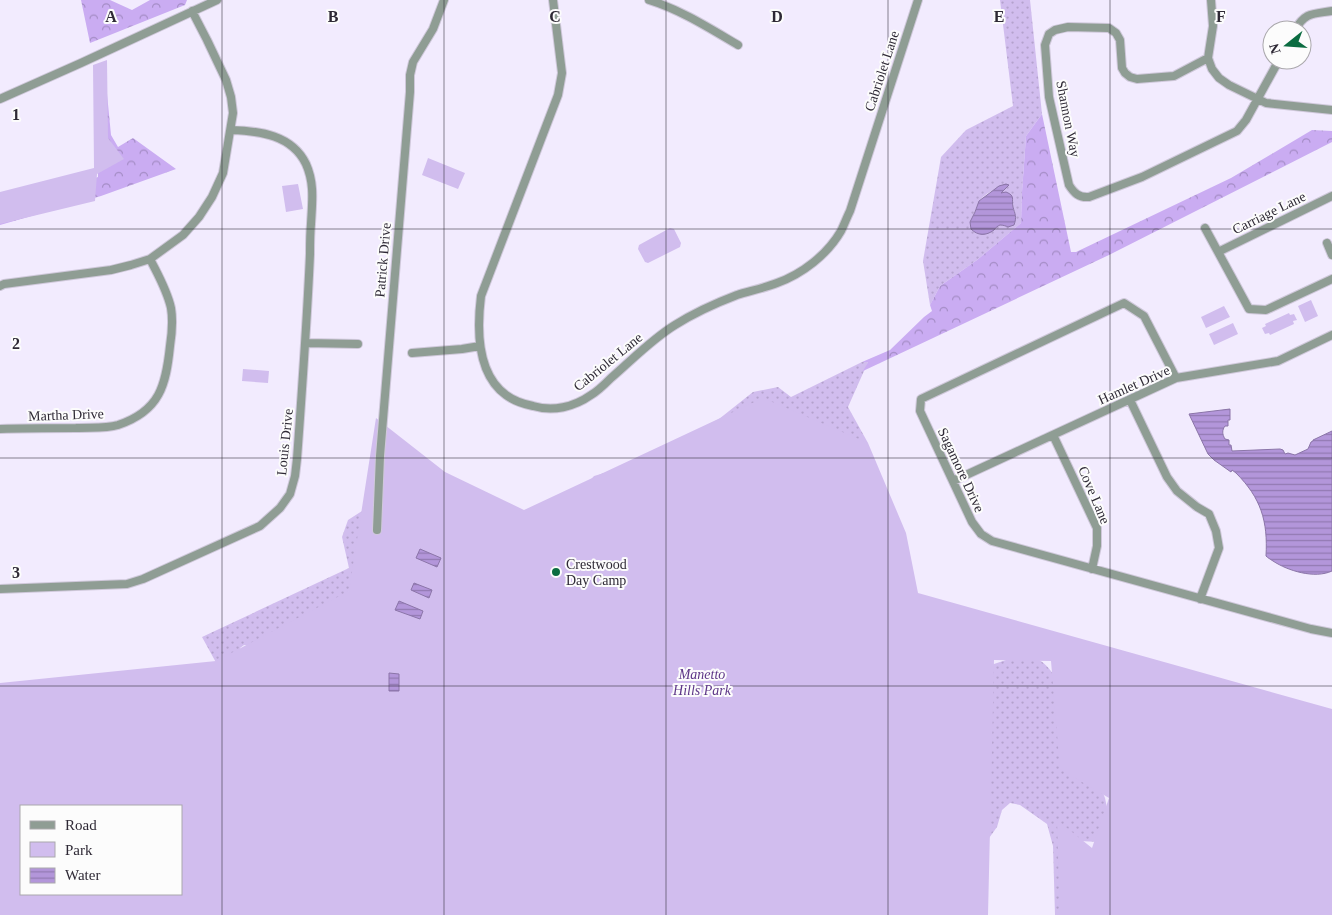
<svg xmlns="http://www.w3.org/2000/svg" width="1332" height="915" viewBox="0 0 1332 915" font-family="'Times New Roman',serif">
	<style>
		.grass { fill: url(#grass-dots); fill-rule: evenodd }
		.forest { fill: url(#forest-crowns) }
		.green { fill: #d1bdee; fill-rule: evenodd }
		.water { fill: url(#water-rules); stroke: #8b75a8 }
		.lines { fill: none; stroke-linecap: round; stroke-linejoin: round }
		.minor-casing { stroke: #cfc8da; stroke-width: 10 }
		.minor { stroke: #8f9d94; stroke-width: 8 }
		.grid { fill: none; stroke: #2e2935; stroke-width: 1; stroke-opacity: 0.55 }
		.poi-dot { fill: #0b6c41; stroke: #fcfcfc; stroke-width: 2 }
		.labels { text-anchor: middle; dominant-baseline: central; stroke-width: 4; stroke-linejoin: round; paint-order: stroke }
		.street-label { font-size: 14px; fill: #2e2935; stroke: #fcfcfc }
		.poi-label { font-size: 14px; fill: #2e2935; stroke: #fcfcfc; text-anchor: start }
		.park-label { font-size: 14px; font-style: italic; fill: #5d3687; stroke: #fcfcfc }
		.grid-label { font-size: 16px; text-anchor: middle; font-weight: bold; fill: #2e2935; stroke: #fcfcfc; stroke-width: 4; stroke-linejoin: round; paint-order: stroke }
	</style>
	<defs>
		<pattern id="grass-dots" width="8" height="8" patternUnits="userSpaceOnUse" patternTransform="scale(1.25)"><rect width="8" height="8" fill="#d1bdee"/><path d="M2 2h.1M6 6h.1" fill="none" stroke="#b4a2cd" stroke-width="1.8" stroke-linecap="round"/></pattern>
		<pattern id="forest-crowns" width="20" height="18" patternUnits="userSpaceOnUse" patternTransform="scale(1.25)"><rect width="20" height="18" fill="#caacf2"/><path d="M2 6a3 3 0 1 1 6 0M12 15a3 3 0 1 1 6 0" fill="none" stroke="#a48cc5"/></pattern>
		<pattern id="water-rules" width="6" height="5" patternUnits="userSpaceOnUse" patternTransform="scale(1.25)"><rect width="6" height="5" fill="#b396da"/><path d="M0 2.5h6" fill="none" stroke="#927ab2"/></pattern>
	</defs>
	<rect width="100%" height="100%" fill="#f2ebfe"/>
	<path class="grass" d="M 1000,0 L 1030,0 L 1042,114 L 1026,136 L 1022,192 L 1021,223 L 977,260 L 940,286 L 930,305 L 923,261 L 941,157 L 966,130 L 1013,106 ZM 1008,185 L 1003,190 L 1001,194 L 1003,194 L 1013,199 L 1012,204 L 1015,212 L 1002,225 L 970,223 C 973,218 978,202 980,200 C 988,191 998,188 1008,185 Z
		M 862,362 L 868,362 L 848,407 L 868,443 L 573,500 L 594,476 L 628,466 L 719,419 L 753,392 L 778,387 L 791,397 Z
		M 362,511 L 356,575 L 350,591 L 253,646 L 244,645 L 240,648 L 239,664 L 230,688 L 202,637 L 349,568 L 342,537 L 348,520 Z
		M 1015,657 C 1039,658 1040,657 1055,676 L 1105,798 L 1109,818 L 1098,842 L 1080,841 L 1064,915 L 1055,915 L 1053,846 L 1047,824 L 1020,805 L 1010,803 L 1002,810 L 997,827 L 984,845 L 991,665 Z"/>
	<path class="forest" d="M 81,0 L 110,0 L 132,10 L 150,0 L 187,0 L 185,5 L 90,43 Z
		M 104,63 L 111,135 L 118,147 L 133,138 L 176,169 L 101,196 L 0,225 L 0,195 L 80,184 L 98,177 L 97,68 Z
		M 1042,114 L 1071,252 L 1076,252 L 1231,178 L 1312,130 L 1332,131 L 1332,142 L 1109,255 L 863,371 L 868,362 L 862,362 L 890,350 L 924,317 L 932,311 L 930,305 L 940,286 L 977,260 L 1021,223 L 1022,192 L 1026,136 Z"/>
	<path class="green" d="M 107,60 L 108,138 L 124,159 L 97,174 L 95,201 L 0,224 L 0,192 L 94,168 L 93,65 Z
		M 428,158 L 465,173 L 458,189 L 422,175 Z
		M 298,184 L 303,209 L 286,212 L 282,186 Z
		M 670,228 L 674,229 L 681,243 L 680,247 L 648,263 L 645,262 L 638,249 L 639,245 Z
		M 1311,300 L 1318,316 L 1305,322 L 1298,306 Z
		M 1224,306 L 1230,317 L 1206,328 L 1201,317 Z
		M 1289,313 L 1290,315 L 1294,314 L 1297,320 L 1293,321 L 1294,324 L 1270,335 L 1269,333 L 1265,334 L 1262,328 L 1266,326 L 1265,324 Z
		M 1233,323 L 1238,334 L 1214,345 L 1209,334 Z
		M 243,369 L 269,371 L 268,383 L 242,381 Z
		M 763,398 L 868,443 L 906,533 L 918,593 L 1332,709 L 1332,915 L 1060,915 L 1057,820 L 1092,848 L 1109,798 L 1060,769 L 1051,661 L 994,660 L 988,915 L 0,915 L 0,683 L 216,661 L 349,591 L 376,418 L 445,472 L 524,510 ZM 21,806 L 181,806 L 181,894 L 21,894 Z"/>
	<path class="water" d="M 1006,184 L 1009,185 L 1001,193 L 1006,192 C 1016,196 1011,199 1013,207 C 1015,214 1017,217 1014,225 L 1008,227 C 1006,226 1003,225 1000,225 C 999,225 995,228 994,230 C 986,236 978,236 971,229 L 970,222 L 975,212 L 979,201 L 999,186 Z
		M 1230,409 L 1230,420 L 1228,420 L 1228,426 L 1225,426 C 1222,430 1222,434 1225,439 L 1229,440 L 1229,445 L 1231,445 L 1232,451 L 1280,449 L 1283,450 L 1285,454 L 1288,453 L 1295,455 L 1308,449 L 1311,442 L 1313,441 L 1313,440 L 1332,431 L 1332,571 C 1315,579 1288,571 1273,561 C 1270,559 1268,558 1266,556 C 1268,521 1261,498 1236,473 L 1232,470 L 1231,472 L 1214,460 L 1208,454 L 1189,414 Z
		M 420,549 L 441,558 L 437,567 L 416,558 Z
		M 414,583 L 432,590 L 429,598 L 411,590 Z
		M 399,601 L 423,611 L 420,619 L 395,610 Z
		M 389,673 L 399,674 L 399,691 L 389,691 Z"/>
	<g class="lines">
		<g class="minor-casing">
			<path id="minor" d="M 553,0 L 562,73 L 558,95 L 481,296 C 477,328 476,373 506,395 C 514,401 523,404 533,406 C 553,412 574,407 591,395 C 598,391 605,384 611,378 C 632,360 652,339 675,325 C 694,313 716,303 737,295 C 750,291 764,288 777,283 C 802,274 827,255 841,231 C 844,225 847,217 850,211 L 918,0
				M 649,0 C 681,10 709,28 738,45
				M 1211,0 L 1213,26 L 1208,58 L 1212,69 L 1219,78 L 1229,85 L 1266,103 L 1332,110
				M 1295,30 C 1305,12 1313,14 1332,11
				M 1208,58 L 1174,76 L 1137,79 L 1130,77 L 1125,73 L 1122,68 L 1120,40 L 1116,33 L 1109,28 L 1068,27 L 1055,30 L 1049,34 L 1045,45 L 1049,97 L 1069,185 C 1074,193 1079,198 1089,197 L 1142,177 L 1237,131 L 1246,120 L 1279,60
				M 0,99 L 81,63 L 217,0
				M 1205,228 L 1249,309 L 1266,310 L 1332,279
				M 1327,243 L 1332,255
				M 1218,252 L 1332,196
				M 0,286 L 4,284 L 111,270 L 131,265 L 150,259 L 183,235 L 199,217 L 212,197 L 223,173 L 233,113 L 231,97 L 226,80 L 207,40 L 192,11
				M 306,343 L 358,344
				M 412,353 L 462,349 L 480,346
				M 1176,378 L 1144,316 L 1124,303 L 921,399 L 920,411 L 972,522 L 981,534 L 992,541 L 1311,629 L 1332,633
				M 1130,400 L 1167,477 L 1177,491 L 1197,507 L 1209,514 L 1216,531 L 1219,548 L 1200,599
				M 0,429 C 25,428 51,428 76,428 C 89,427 105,429 118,425 C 160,411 166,385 170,346 C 172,333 173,320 171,308 C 167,290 158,275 150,259
				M 1053,435 L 1097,528 L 1097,546 L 1092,569
				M 953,481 L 1176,378 L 1278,361 L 1332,335
				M 377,530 L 380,456 L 410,92 L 410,75 L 413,62 L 433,29 L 444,0
				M 0,589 L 127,584 L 143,579 L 260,526 L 280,508 L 290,494 L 295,476 L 297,459 C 302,391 307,323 310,254 C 310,244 310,234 311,224 C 312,203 315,184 306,164 C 292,135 260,131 231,130"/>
		</g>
		<use href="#minor" class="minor"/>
	</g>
	<path class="grid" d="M 222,0 L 222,915M 444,0 L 444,915M 666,0 L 666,915M 888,0 L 888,915M 1110,0 L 1110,915M 0,229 L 1332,229M 0,458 L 1332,458M 0,686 L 1332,686"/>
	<circle class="poi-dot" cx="556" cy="572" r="5"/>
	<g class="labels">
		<g class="street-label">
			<text transform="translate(882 71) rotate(-72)">Cabriolet Lane</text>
			<text transform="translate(1068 119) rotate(79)">Shannon Way</text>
			<text transform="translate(1269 213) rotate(-26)">Carriage Lane</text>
			<text transform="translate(383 260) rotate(-85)">Patrick Drive</text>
			<text transform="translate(608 362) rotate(-39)">Cabriolet Lane</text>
			<text transform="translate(1134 385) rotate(-24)">Hamlet Drive</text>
			<text transform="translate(66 415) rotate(-2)">Martha Drive</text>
			<text transform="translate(285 442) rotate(-84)">Louis Drive</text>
			<text transform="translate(961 470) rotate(65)">Sagamore Drive</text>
			<text transform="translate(1094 495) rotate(67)">Cove Lane</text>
		</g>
		<g class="poi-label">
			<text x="566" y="564">Crestwood<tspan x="566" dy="16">Day Camp</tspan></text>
		</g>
		<g class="park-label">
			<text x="702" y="674">Manetto<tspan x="702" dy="16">Hills Park</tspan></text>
		</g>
	</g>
	<g class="grid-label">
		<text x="111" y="22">A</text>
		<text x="333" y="22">B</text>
		<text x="555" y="22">C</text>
		<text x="777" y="22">D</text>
		<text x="999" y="22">E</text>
		<text x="1221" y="22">F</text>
		<text x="16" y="120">1</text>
		<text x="16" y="349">2</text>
		<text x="16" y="578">3</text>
	</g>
	<rect x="20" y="805" width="162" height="90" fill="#fcfcfc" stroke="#aaa8ac"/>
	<rect x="30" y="821" width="25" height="8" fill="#8f9d94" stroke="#aaa8ac"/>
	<text x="65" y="830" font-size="15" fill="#2e2935">Road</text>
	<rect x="30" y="842" width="25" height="15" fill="#d1bdee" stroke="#aaa8ac"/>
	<text x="65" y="855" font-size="15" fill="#2e2935">Park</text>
	<rect x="30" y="868" width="25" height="15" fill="url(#water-rules)" stroke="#aaa8ac"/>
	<text x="65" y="880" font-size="15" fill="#2e2935">Water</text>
	<g transform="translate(1287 45) rotate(253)"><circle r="24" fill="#fcfcfc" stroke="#aaa8ac"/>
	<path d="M0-4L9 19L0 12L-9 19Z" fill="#0b6c41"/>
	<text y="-8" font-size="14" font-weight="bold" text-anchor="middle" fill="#2e2935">N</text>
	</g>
</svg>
